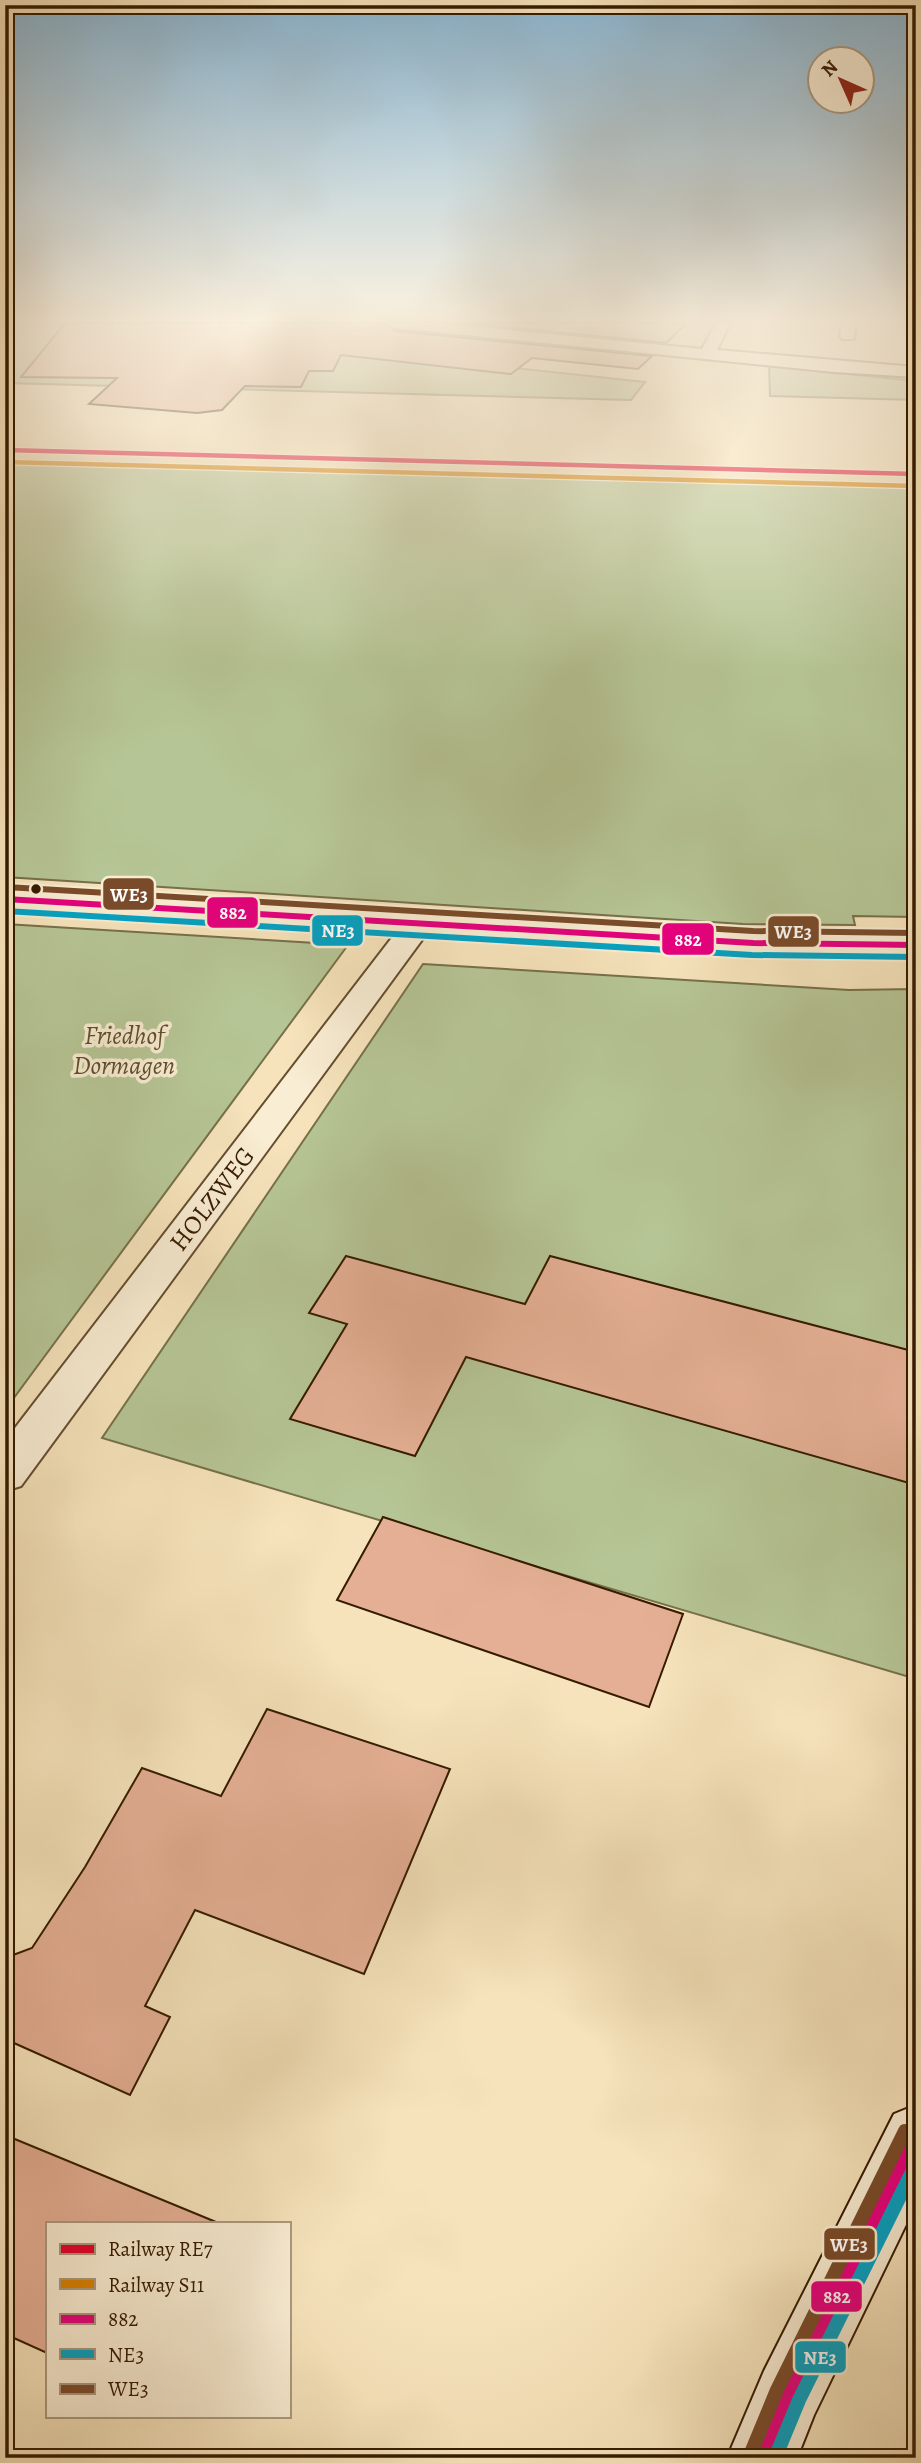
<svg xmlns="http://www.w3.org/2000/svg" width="921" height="2463" viewBox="0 0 921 2463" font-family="Alegreya,serif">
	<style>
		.green { fill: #b6c595; stroke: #76704a; stroke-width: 2 }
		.building { fill: #e4af94; stroke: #351b00; stroke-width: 2 }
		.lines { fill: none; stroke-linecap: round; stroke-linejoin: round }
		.minor-casing { stroke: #654d2f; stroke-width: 4 }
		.secondary-casing { stroke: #351b00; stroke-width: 4 }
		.minor { fill: #f9edd3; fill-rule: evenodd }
		.secondary { fill: #f9edd3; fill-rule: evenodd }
		.bus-1-far1-casing { stroke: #f9edd3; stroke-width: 10 }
		.bus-1-casing { stroke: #f9edd3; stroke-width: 19 }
		.bus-2-far1-casing { stroke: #f9edd3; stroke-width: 10 }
		.bus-2-casing { stroke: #f9edd3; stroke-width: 19 }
		.bus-3-far1-casing { stroke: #f9edd3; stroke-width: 10 }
		.bus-3-casing { stroke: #f9edd3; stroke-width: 19 }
		.bus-1-far1 { stroke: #e5007d; stroke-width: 6 }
		.bus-1 { stroke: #e5007d; stroke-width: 14 }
		.bus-2-far1 { stroke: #03a2c4; stroke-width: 6 }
		.bus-2 { stroke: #03a2c4; stroke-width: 14 }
		.bus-3-far1 { stroke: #7a4b2a; stroke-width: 6 }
		.bus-3 { stroke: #7a4b2a; stroke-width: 14 }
		.rail-1-casing { stroke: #f9edd3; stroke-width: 7 }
		.rail-2-casing { stroke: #f9edd3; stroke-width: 7 }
		.rail-1 { stroke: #e4002b; stroke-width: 4.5 }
		.rail-2 { stroke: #d68000; stroke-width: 4.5 }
		.bus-dot { fill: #351b00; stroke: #f9edd3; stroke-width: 2.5 }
		.labels { text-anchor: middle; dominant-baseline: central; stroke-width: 7; stroke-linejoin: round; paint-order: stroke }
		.park-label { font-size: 26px; font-style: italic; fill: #5c4e2d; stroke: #f9edd3 }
		.street-label { font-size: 26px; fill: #351b00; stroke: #f9edd3 }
		.line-badge { stroke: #f9edd3; stroke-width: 2.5 }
		.badge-label { font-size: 19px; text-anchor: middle; font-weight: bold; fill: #fff }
	</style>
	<rect width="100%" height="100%" fill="#f6e3bb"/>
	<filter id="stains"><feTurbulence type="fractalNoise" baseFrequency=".00286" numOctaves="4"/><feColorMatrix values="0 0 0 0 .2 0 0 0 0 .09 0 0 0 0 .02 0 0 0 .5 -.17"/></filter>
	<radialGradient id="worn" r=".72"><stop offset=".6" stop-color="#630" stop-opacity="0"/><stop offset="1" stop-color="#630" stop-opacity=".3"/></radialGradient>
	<path class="green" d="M 8,323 L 101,323 L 645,382 L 631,400 L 5,383 L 5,324 Z
		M 769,366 L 916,381 L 916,400 L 770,396 Z
		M 5,460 L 916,485 L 916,917 L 853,916 L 855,925 L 743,924 L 5,877 Z
		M 5,924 L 348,945 L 5,1410 Z
		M 423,964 L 849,990 L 916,989 L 916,1679 L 102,1438 Z"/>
	<path class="building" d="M 65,323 L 385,323 L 395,331 L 652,356 L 638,369 L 532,358 L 511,374 L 341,355 L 333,371 L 309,371 L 301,387 L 245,386 L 222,410 L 197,413 L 89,404 L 117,378 L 21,377 Z
		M 461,323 L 687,323 L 666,343 Z
		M 346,1256 L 525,1304 L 550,1256 L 916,1352 L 916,1485 L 466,1357 L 415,1456 L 290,1419 L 347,1324 L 309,1313 Z
		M 383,1517 L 683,1614 L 649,1707 L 337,1600 Z
		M 267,1709 L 450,1769 L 364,1974 L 195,1910 L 145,2006 L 170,2017 L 130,2095 L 5,2039 L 5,1958 L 32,1948 L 85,1867 L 142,1768 L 221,1796 Z
		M 5,2135 L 216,2222 L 216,2223 L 47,2223 L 47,2353 L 5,2334 Z"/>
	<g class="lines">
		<g class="minor-casing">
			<path id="minor" d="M 387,323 L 438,323 L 702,349 L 716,323 L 730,323 L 717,350 L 916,367 L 916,377 L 834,372 L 395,328 Z
				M 842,323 L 856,323 L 854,339 L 842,339 L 840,336 Z
				M 5,890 L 753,934 L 916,936 L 916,954 L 753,952 L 427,933 L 21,1486 L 5,1491 L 5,1441 L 397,931 L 5,908 Z"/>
		</g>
		<g class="secondary-casing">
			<path id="secondary" d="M 916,2105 L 916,2204 L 814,2415 L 797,2458 L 727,2458 L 764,2371 L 894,2114 Z"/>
		</g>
		<use href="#minor" class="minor"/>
		<use href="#secondary" class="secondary"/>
		<g class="bus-1-far1-casing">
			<path id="bus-1-far1" d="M 5,899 L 753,943 L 916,945"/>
		</g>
		<g class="bus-1-casing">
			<path id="bus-1" d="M 762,2458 L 788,2395 L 916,2137"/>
		</g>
		<g class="bus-2-far1-casing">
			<path id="bus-2-far1" d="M 5,911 L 752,955 L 916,957"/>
		</g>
		<g class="bus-2-casing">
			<path id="bus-2" d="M 775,2458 L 799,2400 L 916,2164"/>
		</g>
		<g class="bus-3-far1-casing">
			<path id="bus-3-far1" d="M 6,887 L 753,931 L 916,933"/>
		</g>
		<g class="bus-3-casing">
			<path id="bus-3" d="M 751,2453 L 777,2390 L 905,2131"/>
		</g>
		<use href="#bus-1-far1" class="bus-1-far1"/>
		<use href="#bus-1" class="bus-1"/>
		<use href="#bus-2-far1" class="bus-2-far1"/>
		<use href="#bus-2" class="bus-2"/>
		<use href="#bus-3-far1" class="bus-3-far1"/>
		<use href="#bus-3" class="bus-3"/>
		<g class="rail-1-casing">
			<path id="rail-1" d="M 5,450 L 916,474"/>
		</g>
		<g class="rail-2-casing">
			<path id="rail-2" d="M 5,462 L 916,486"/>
		</g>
		<use href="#rail-1" class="rail-1"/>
		<use href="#rail-2" class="rail-2"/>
	</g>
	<linearGradient id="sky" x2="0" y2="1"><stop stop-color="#8bb8d5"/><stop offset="0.48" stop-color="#fbf2e0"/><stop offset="1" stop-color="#fbf2e0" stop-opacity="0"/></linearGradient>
	<rect width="921" height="667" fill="url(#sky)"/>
	<circle class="bus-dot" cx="36" cy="889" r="6"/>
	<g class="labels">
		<g class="park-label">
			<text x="124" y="1035">Friedhof<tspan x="124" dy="30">Dormagen</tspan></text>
		</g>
		<g class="street-label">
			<text transform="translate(212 1199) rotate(-53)">HOLZWEG</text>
		</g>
	</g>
	<g class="line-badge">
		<rect x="102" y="877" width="53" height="34" rx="7" fill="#7a4b2a"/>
		<rect x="206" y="896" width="53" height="33" rx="7" fill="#e5007d"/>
		<rect x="311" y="914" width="53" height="33" rx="7" fill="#03a2c4"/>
		<rect x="767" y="915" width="53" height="33" rx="7" fill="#7a4b2a"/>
		<rect x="661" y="922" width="54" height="34" rx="7" fill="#e5007d"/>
		<rect x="823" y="2227" width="53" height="34" rx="7" fill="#7a4b2a"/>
		<rect x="810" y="2280" width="53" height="33" rx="7" fill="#e5007d"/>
		<rect x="794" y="2340" width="53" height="34" rx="7" fill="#03a2c4"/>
	</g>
	<g class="badge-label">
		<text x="129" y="901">WE3</text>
		<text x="233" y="919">882</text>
		<text x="338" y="937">NE3</text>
		<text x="793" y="938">WE3</text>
		<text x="688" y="946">882</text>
		<text x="849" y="2251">WE3</text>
		<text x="837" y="2303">882</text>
		<text x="820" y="2364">NE3</text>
	</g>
	<rect width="921" height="2463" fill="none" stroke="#f6e3bb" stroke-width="28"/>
	<rect x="7" y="7" width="907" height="2449" fill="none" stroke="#351b00" stroke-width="3.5"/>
	<rect x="14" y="14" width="893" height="2435" fill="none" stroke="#351b00" stroke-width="2"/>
	<rect x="46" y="2222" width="245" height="196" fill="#f9edd3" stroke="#ab997f" stroke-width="2"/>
	<rect x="60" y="2244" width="35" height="10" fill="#e4002b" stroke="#ab997f" stroke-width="2"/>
	<text x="108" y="2256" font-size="21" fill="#351b00">Railway RE7</text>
	<rect x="60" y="2279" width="35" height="10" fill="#d68000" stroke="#ab997f" stroke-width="2"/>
	<text x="108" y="2292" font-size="21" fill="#351b00">Railway S11</text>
	<rect x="60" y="2314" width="35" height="10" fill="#e5007d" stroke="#ab997f" stroke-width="2"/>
	<text x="108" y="2326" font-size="21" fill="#351b00">882</text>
	<rect x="60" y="2349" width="35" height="10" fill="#03a2c4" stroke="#ab997f" stroke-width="2"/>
	<text x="108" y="2362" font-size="21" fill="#351b00">NE3</text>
	<rect x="60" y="2384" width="35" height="10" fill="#7a4b2a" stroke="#ab997f" stroke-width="2"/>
	<text x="108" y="2396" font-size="21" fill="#351b00">WE3</text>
	<g transform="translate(841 80) rotate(315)"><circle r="33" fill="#f9edd3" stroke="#ab997f" stroke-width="2"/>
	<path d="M0-5L12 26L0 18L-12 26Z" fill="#8f2418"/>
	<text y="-10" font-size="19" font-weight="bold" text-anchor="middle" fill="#351b00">N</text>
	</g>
	<rect width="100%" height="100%" filter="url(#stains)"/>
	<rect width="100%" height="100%" fill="url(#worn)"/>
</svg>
